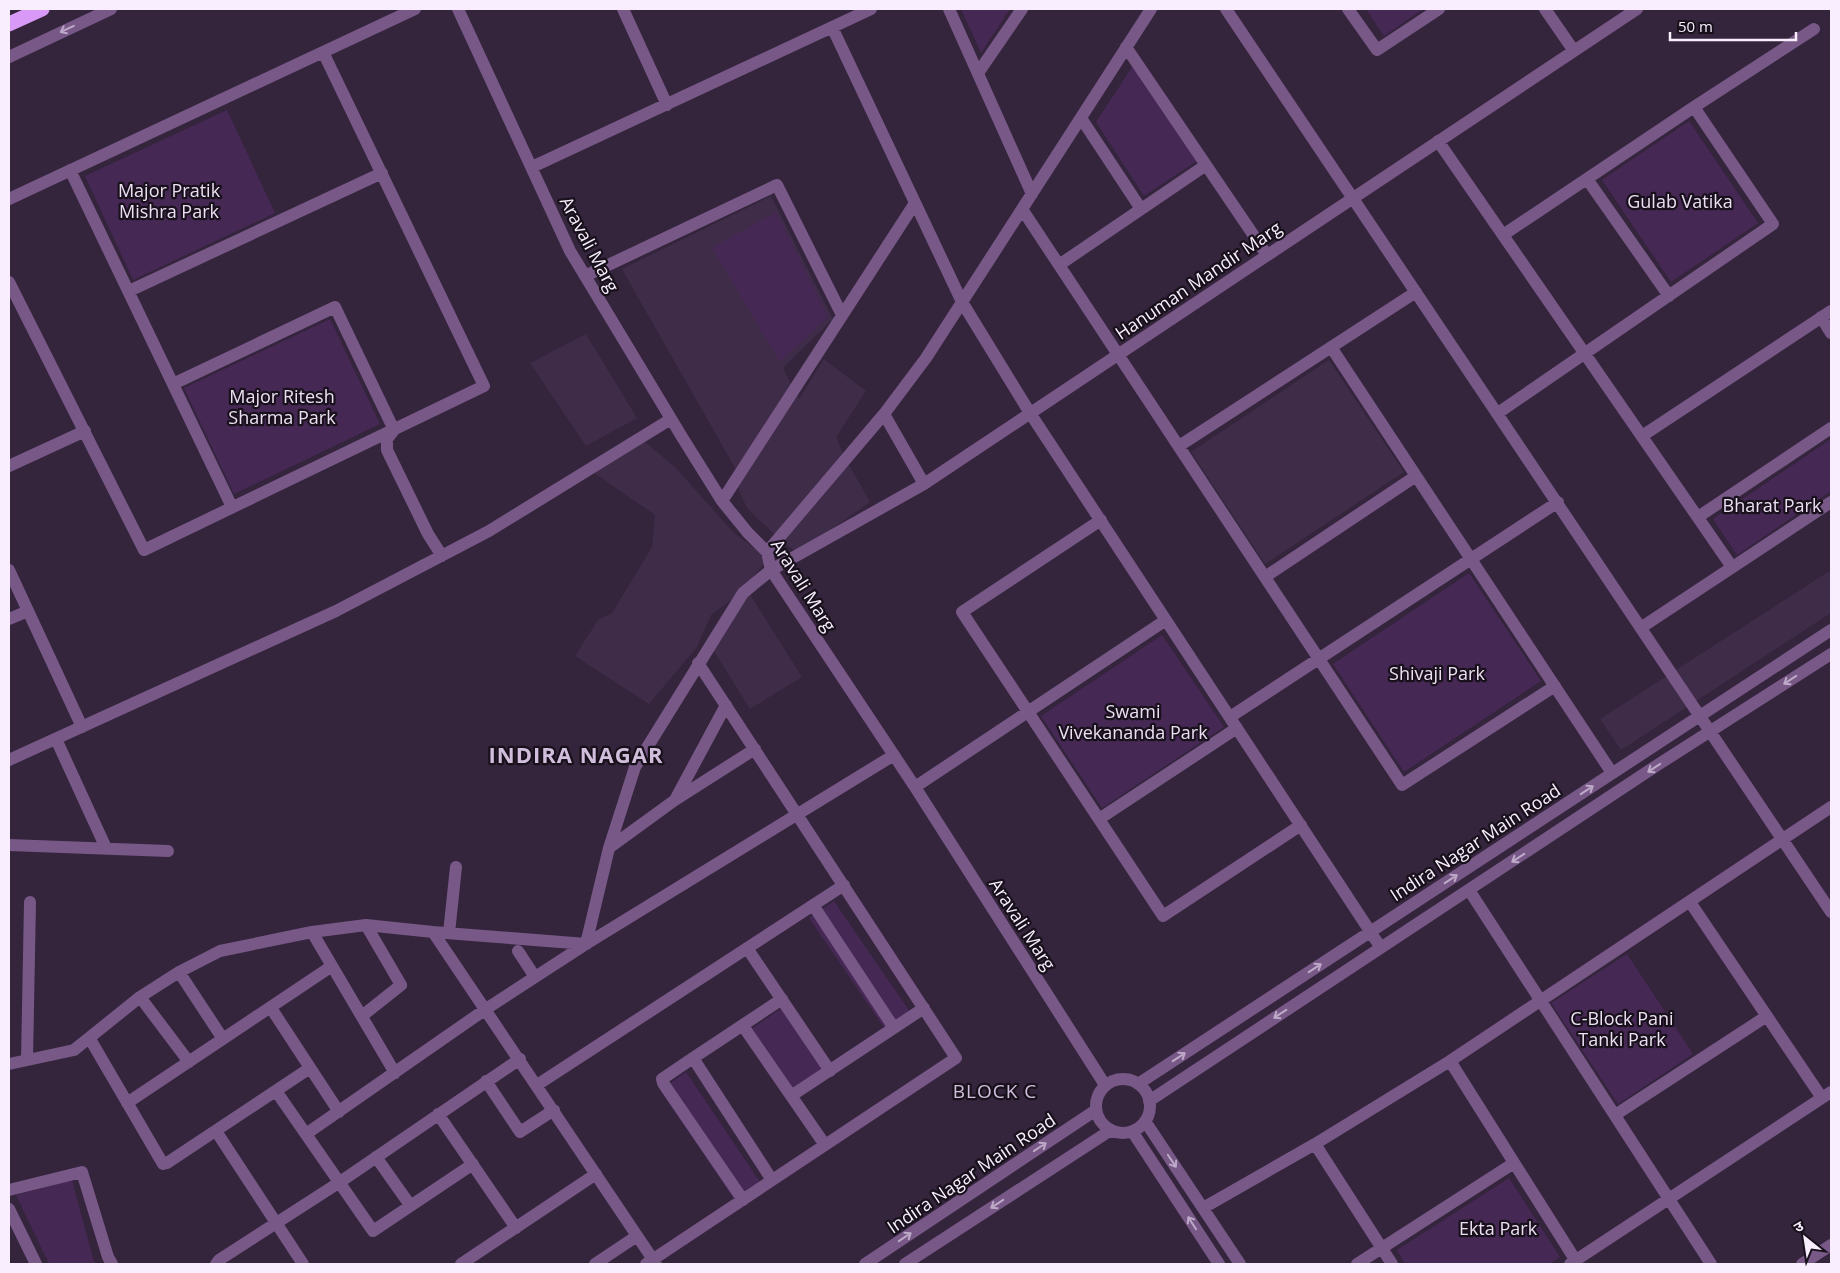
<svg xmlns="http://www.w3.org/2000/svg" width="1840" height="1273" viewBox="0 0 1840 1273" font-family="'Open Sans','Noto Sans Devanagari',sans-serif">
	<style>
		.built { fill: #3f2c49 }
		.green { fill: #462855 }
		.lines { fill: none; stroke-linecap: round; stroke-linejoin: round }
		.minor { stroke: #775887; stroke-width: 12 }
		.highway { stroke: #d899f7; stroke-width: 15 }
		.oneway { stroke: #beaac8 }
		.labels { text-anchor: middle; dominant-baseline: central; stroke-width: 4.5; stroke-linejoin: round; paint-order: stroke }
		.park-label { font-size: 18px; fill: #ecdff3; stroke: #18111b }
		.street-label { font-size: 18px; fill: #f8eefe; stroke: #18111b }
		.neighbourhood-label { font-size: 19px; letter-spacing: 1px; fill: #d1bedc; stroke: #18111b }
		.district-label { font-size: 22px; font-weight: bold; letter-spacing: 1px; fill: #d1bedc; stroke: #18111b }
	</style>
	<rect width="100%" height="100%" fill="#34243c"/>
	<path class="built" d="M 771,196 L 833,319 L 783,368 L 799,399 L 824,359 L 866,391 L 836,437 L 844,456 L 870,502 L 798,553 L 780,540 L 747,508 L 739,491 L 735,468 L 622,269 Z
		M 586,334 L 637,418 L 586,446 L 530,363 Z
		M 1329,360 L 1404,472 L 1265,564 L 1191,452 Z
		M 645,442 L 676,468 L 733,532 L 759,552 L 766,561 L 737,598 L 731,600 L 711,615 L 697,647 L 649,704 L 575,656 L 598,620 L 612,613 L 652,547 L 655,515 L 594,473 Z
		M 1831,570 L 1831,613 L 1621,750 L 1600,719 Z
		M 749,593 L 802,677 L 750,709 L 712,648 Z"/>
	<path class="green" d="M 961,9 L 1010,9 L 981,53 Z
		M 1366,9 L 1423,9 L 1384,36 Z
		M 1134,64 L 1197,161 L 1144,196 L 1096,122 Z
		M 227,110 L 275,213 L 133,280 L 85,176 Z
		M 1689,121 L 1758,223 L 1671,282 L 1602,180 Z
		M 776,212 L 828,317 L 780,362 L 712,248 Z
		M 330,319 L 380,424 L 234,494 L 184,388 Z
		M 1831,439 L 1831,491 L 1737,555 L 1713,519 Z
		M 1469,573 L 1541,681 L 1404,772 L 1333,664 Z
		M 1162,635 L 1224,727 L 1102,808 L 1041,716 Z
		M 834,901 L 912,1015 L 887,1032 L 809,918 Z
		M 1627,954 L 1693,1054 L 1618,1104 L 1551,1003 Z
		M 782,1008 L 825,1072 L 790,1096 L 747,1032 Z
		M 686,1072 L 762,1185 L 736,1202 L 660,1090 Z
		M 1509,1178 L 1560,1257 L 1550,1264 L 1405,1264 L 1397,1250 Z
		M 72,1180 L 94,1262 L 96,1264 L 49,1264 L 16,1195 Z"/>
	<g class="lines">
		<path class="minor" d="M 458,9 L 570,251 L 682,437 L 722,501 L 748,533 L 767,552 L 771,570 L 915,787 L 1105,1085
			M 623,9 L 667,105
			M 949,9 L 1032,194
			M 1226,9 L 1831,912
			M 1348,9 L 1377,50 L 1439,9
			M 1545,9 L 1574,51
			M 832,27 L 962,302 L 1030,413 L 1381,948
			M 1126,47 L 1267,255
			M 9,57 L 111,9
			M 978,73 L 1022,9
			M 1081,118 L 1141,209
			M 1438,141 L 1732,567
			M 532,167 L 871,9
			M 70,170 L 232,507
			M 1587,179 L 1669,296
			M 9,199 L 415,9
			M 1022,209 L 1059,265 L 1206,165
			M 1503,235 L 1694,107 L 1814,29
			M 1059,265 L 1402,785 L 1555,686
			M 585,276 L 777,185 L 842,315
			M 9,282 L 144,550 L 484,386 L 323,52
			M 129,291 L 382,173
			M 1821,317 L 1831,333
			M 1331,347 L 1612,773
			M 173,384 L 335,307 L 394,430 L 387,439 L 387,450 L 428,534 L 442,556
			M 1498,413 L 1773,224 L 1694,107
			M 884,414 L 924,484
			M 1642,436 L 1831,311
			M 1179,446 L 1416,292
			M 9,466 L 85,431
			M 722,501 L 915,203
			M 1698,517 L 1831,428
			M 1101,520 L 962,612 L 1163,916 L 1301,825
			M 767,552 L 884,414 L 926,358 L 1151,9
			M 9,570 L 82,727
			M 1265,577 L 1416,476
			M 9,619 L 28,611
			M 1642,627 L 1831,502
			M 1230,717 L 1558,502
			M 56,739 L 106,848
			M 9,760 L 336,611 L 489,531 L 671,419
			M 915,787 L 1166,620
			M 676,798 L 726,705
			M 1099,819 L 1237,728
			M 9,845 L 168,851
			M 609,848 L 675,800 L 755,749
			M 1469,890 L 1711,1264
			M 1690,902 L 1822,1098
			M 813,905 L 894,1028
			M 312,932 L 395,1073
			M 433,932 L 586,944 L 609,848 L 635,767 L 743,593 L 771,570 L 924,484 L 1637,9
			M 449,933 L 456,867
			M 747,948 L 830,1071
			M 518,951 L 535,977
			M 179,972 L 223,1039
			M 140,997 L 189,1062
			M 271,1008 L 339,1112
			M 362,1016 L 401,985 L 366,925
			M 743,1026 L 825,1145
			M 90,1039 L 163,1164 L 167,1163 L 310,1068
			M 693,1058 L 772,1180
			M 27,1060 L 30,902
			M 1450,1061 L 1576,1261
			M 9,1064 L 74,1050 L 140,997 L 179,972 L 220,951 L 312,932 L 366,925 L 433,932 L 656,1264
			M1096 1106a27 27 0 1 1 54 0a27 27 0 1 1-54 0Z
			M 486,1081 L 520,1132 L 554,1110
			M 1138,1084 L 1831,630
			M 537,1085 L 844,885
			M 276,1091 L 373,1231 L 473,1164
			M 791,1096 L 924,1008
			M 1149,1101 L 1659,764 L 1831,654
			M 127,1103 L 332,966
			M 438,1114 L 516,1228
			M 1615,1115 L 1767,1016
			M 1145,1121 L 1240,1264
			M 216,1131 L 303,1264
			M 1132,1131 L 1219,1264
			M 306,1134 L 486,1009 L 586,944 L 894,755
			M 1315,1144 L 1392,1264
			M 376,1157 L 410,1205
			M 9,1190 L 82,1172 L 108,1257 L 112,1264
			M 743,1200 L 663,1083 L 662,1079 L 693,1058 L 782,999
			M 1203,1208 L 1315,1144 L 1450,1061 L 1831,807
			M 9,1209 L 36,1264
			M 216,1264 L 219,1260 L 340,1182 L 520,1059
			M 461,1264 L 596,1174
			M 595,1264 L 637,1236
			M 646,1264 L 956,1058 L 698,663
			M 865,1264 L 1096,1110
			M 905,1264 L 1111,1130
			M 1357,1264 L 1514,1163
			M 1570,1264 L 1831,1092
			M 1802,1264 L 1831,1245"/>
		<path class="highway" d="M 9,24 L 42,9"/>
	</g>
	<defs><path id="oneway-shaft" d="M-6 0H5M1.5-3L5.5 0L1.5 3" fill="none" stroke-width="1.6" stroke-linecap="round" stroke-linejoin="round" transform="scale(1.25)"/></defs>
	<g class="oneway">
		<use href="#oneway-shaft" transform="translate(67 29) rotate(155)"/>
		<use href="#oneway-shaft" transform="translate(1790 680) rotate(147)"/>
		<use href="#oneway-shaft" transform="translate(1654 768) rotate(147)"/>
		<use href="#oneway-shaft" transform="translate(1587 790) rotate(-33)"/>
		<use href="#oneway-shaft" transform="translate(1518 858) rotate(147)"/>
		<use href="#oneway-shaft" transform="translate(1451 879) rotate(-33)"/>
		<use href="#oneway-shaft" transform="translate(1315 968) rotate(-33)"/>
		<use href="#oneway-shaft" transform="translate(1280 1014) rotate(147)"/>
		<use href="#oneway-shaft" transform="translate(1179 1057) rotate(-33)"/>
		<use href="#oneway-shaft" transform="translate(1040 1147) rotate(-34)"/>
		<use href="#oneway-shaft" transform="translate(1172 1161) rotate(56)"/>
		<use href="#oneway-shaft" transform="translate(997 1204) rotate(147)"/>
		<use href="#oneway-shaft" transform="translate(1192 1223) rotate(-123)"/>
		<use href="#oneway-shaft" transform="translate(905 1237) rotate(-34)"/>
	</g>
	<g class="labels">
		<g class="park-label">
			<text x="169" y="190">Major Pratik<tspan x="169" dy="21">Mishra Park</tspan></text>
			<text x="1680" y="201">Gulab Vatika</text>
			<text x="282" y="396">Major Ritesh<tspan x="282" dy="21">Sharma Park</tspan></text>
			<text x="1772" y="505">Bharat Park</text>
			<text x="1437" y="673">Shivaji Park</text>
			<text x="1133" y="711">Swami<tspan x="1133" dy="21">Vivekananda Park</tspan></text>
			<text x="1622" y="1018">C-Block Pani<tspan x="1622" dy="21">Tanki Park</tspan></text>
			<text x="1498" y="1228">Ekta Park</text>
		</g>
		<g class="street-label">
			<text transform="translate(590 244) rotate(62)">Aravali Marg</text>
			<text transform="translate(1198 280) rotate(-34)">Hanuman Mandir Marg</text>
			<text transform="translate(804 585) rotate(58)">Aravali Marg</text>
			<text transform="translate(1475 842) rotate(-33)">Indira Nagar Main Road</text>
			<text transform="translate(1023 924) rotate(57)">Aravali Marg</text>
			<text transform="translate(971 1173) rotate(-34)">Indira Nagar Main Road</text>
		</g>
		<g class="neighbourhood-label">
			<text x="995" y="1091">BLOCK C</text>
		</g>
		<g class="district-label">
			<text x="576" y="754">INDIRA NAGAR</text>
		</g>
	</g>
	<rect width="1840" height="1273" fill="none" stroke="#f8eefe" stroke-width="20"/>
	<g transform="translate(1805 1238) rotate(330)" stroke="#18111b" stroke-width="4" paint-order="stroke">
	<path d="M0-4L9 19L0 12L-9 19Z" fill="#f8eefe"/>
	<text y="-8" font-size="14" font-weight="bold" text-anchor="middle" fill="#f8eefe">उ</text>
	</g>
	<path d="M1670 32v8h126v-8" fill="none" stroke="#f8eefe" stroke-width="2.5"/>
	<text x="1678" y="32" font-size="15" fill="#f8eefe" stroke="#18111b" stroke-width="4" paint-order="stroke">50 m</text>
</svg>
